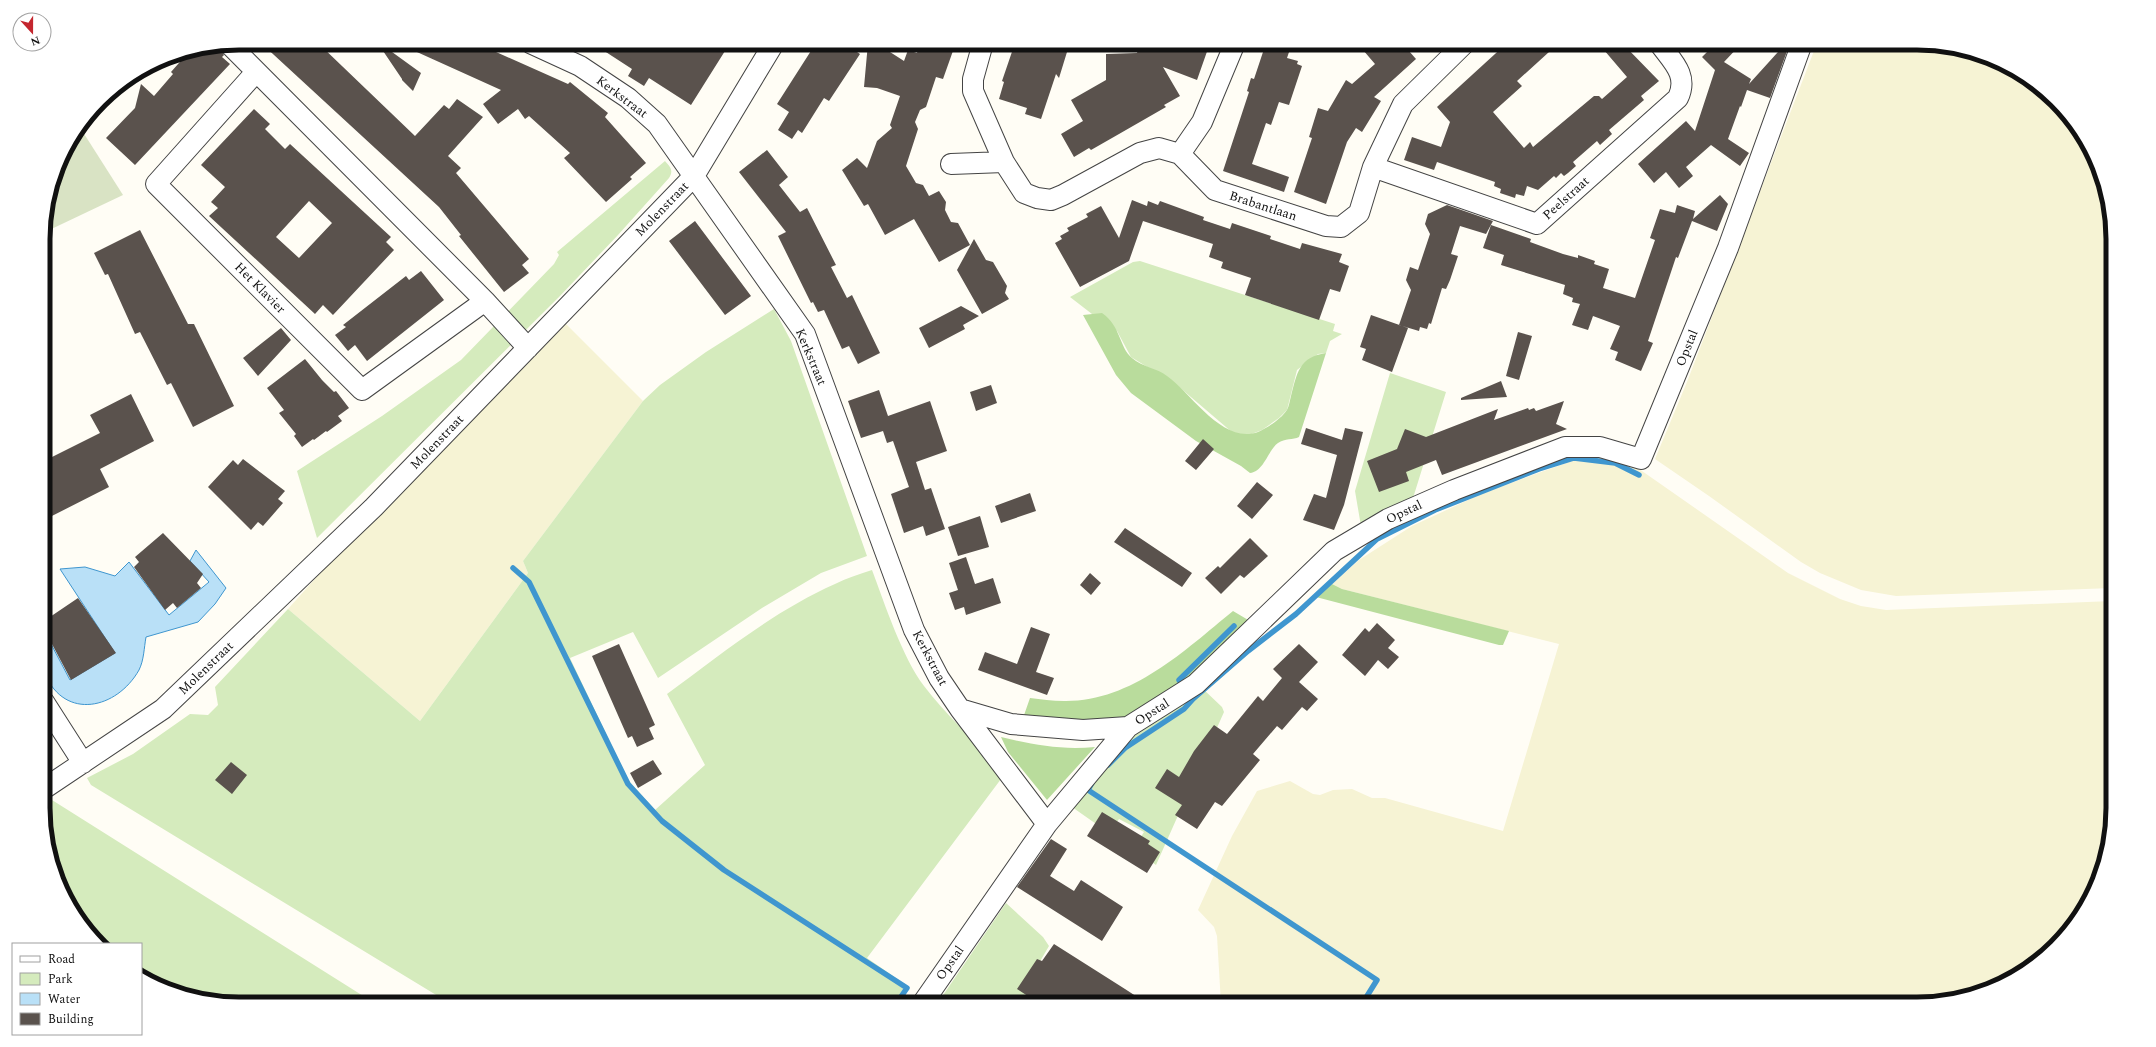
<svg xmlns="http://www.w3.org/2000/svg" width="2156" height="1047" viewBox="0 0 2156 1047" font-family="Spectral,serif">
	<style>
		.farmland { fill: #f6f3d4 }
		.green { fill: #d5ebbd }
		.forest { fill: #b9dc9c }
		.cemetery { fill: #d9e3c4 }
		.water { fill: #b9e0f7; stroke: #3f96cf }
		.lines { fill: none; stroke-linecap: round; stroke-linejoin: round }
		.stream { stroke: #3f96cf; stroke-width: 5.5 }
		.building { fill: #5a524d; fill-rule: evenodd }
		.street-casing { stroke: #444; stroke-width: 22 }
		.street { stroke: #fff; stroke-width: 20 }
		.labels { text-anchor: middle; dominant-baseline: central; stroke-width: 4; stroke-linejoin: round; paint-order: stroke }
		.street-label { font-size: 13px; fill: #111; stroke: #fff }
		.rim { fill: none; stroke: #111; stroke-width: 5 }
	</style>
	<rect width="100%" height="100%" fill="#fffdf5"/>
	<path class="farmland" d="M 1817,43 L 1917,43 L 1955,47 L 2003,63 L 2046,92 L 2080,130 L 2098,164 L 2111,214 L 2112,588 L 1896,596 L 1861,590 L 1820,573 L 1801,562 L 1709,496 L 1655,459 L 1687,382 Z
		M 566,324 L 643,401 L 523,561 L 528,573 L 420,721 L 288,609 L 322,571 Z
		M 1599,456 L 1632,464 L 1788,573 L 1840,599 L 1861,606 L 1886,610 L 2112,601 L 2113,808 L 2093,894 L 2064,937 L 2026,971 L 1980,993 L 1929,1004 L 1221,1004 L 1217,936 L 1214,927 L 1198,910 L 1232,836 L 1257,791 L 1290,781 L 1313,794 L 1320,795 L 1333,790 L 1352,789 L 1372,798 L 1385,798 L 1503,831 L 1559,644 L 1342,589 L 1332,584 L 1359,560 L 1412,526 L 1479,495 L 1541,472 L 1575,460 Z"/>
	<path class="green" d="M 665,161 C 670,167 674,170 669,178 L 618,235 L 559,297 L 317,538 L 297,471 L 382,416 L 461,360 L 554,264 L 559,255 L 557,252 Z
		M 1140,261 L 1335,324 L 1333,331 L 1342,334 L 1330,341 L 1326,353 L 1318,354 L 1297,370 L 1287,410 L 1279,418 L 1262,430 L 1249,435 L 1233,433 L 1178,386 L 1131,357 L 1117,331 L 1092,314 L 1070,297 L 1133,262 Z
		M 774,309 L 791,341 L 867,556 L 821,573 L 762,608 L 658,678 L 633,632 L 570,658 L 628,780 L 655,810 L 705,765 L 667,694 C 720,655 774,611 835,584 C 847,578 860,574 872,570 C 884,602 903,659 924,686 C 948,718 979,743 1004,775 L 867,958 L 906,985 L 893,1004 L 451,1004 L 91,785 L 87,778 L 133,754 L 190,714 L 208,715 L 218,705 L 215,687 L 288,609 L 420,721 L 528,573 L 523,561 L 643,401 L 660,385 L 706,352 Z
		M 1390,373 L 1446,392 L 1409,511 L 1363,538 L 1355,491 Z
		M 1202,688 L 1222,707 L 1224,712 L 1156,865 L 1133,849 L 1144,832 L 1119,819 L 1109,833 L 1072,807 L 1121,745 Z
		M 52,800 L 376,1004 C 347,1004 318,1004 290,1004 C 238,1004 186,1005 141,977 L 141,944 L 100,944 L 83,927 L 58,883 L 45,833 L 45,805 Z
		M 1006,903 L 1043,937 L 1049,946 L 1032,975 L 1064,1004 L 937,1004 Z"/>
	<path class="forest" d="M 1102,313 C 1121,326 1119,347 1132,358 C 1142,367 1157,368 1167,376 C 1192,394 1223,445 1258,432 C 1267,428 1281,419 1287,410 C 1289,406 1290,400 1291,396 C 1297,373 1299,357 1326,353 L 1299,437 C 1293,440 1285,438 1278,443 C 1268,450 1264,472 1250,473 L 1241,466 L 1196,441 L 1131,393 L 1116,375 L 1083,315 Z
		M 1332,584 L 1342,589 L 1509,631 L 1503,645 L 1499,645 L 1316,597 Z
		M 1233,611 L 1255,624 L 1167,695 L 1137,712 L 1105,725 L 1023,718 L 1030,698 C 1041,699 1052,701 1064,701 C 1131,702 1184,651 1233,611 Z
		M 1001,737 C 1034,745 1061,750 1095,747 L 1047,800 L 1008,752 Z"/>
	<path class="cemetery" d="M 81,129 L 123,195 L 43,233 L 43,226 L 63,152 Z"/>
	<path class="water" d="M 196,550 L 226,588 L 215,604 L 198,622 L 146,637 C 144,648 144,660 139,670 C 117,709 65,721 45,674 C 42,666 44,654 44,646 L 50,642 L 70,680 L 115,653 L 60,569 L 85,567 L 115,576 L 129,562 L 169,615 L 209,582 L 190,561 Z"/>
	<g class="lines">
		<path class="stream" d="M 513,568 L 529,582 L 628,784 L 662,821 L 724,870 L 907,988 L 896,1004
			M 1193,699 L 1248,651 L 1296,614 L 1377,539 L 1435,510 L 1539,469 L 1574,458 L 1615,463 L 1639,475
			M 1108,765 L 1125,748 L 1184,709 L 1193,699 L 1179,680 L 1234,626
			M 1092,783 L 1088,790 L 1377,980 L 1362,1004"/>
	</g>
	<path class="building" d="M 261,43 L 318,43 L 415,136 L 444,105 L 449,109 L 457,99 L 483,117 L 448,156 L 461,168 L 456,173 L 529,259 L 522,265 L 529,273 L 504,292 L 459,236 L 461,235 L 439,207 Z
		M 397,43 L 476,43 L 568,84 L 570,82 L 608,113 L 605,117 L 646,163 L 630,177 L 632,179 L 606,202 L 564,158 L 570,153 L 529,116 L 525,119 L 518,109 L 498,124 L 483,104 L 501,90 Z
		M 592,43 L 730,43 L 691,105 L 649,78 L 644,86 L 628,76 L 632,69 Z
		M 816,43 L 824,43 L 836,50 L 841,43 L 844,43 L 860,54 L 829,101 L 824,98 L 802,133 L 798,130 L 792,139 L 778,130 L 789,112 L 777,104 Z
		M 868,43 L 876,43 L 904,61 L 908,50 L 917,53 L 920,43 L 939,43 L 954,48 L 943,79 L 936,77 L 926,107 L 920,110 L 915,122 L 918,129 L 906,166 L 916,183 L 923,185 L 929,196 L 939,191 L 946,202 L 945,210 L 951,222 L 958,223 L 970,245 L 939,262 L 914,219 L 885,235 L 868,204 L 864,206 L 842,170 L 857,158 L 867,168 L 877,141 L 892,128 L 890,125 L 900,96 L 877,88 L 864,87 Z
		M 1015,43 L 1044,43 L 1067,52 L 1059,78 L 1056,74 L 1041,119 L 1025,114 L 1027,108 L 999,99 L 1004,82 L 1002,81 Z
		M 1140,43 L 1210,43 L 1197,80 L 1163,67 L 1180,96 L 1164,105 L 1166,107 L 1119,134 L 1091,150 L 1089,148 L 1074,157 L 1061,134 L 1083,121 L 1071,100 L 1106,80 L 1106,54 L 1137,53 Z
		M 1266,43 L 1292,43 L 1287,58 L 1298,61 L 1297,64 L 1302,66 L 1289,105 L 1279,102 L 1271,125 L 1266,123 L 1252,164 L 1289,177 L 1284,192 L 1223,171 L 1249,92 L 1247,91 L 1251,78 L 1254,79 Z
		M 1357,43 L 1402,43 L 1416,59 L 1374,97 L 1381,101 L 1362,132 L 1356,128 L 1347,142 L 1326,204 L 1294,192 L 1312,138 L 1309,137 L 1318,108 L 1328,111 L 1346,80 L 1352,84 L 1375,64 Z
		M 1507,43 L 1541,43 L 1549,52 L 1517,81 L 1522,86 L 1493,112 L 1524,148 L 1530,142 L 1533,147 L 1594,96 L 1599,96 L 1602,99 L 1627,77 L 1598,43 L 1622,43 L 1659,81 L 1641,96 L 1644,100 L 1609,130 L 1612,134 L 1600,145 L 1597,141 L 1573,162 L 1576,166 L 1568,173 L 1564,176 L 1561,173 L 1556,178 L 1554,176 L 1538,190 L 1527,186 L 1524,196 L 1516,194 L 1515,198 L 1500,193 L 1501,189 L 1494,186 L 1495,182 L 1437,162 L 1434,170 L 1404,160 L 1412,137 L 1441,147 L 1450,122 L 1437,107 Z
		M 1700,43 L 1742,43 L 1724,62 L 1751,79 L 1749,84 L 1786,43 L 1790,43 L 1770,98 L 1747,90 L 1741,107 L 1740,106 L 1728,139 L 1749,153 L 1740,166 L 1711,145 L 1686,167 L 1693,176 L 1679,188 L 1666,172 L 1654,183 L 1638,164 L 1686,121 L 1695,131 L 1715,70 L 1702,57 L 1708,51 Z
		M 381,44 L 421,73 L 413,91 L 402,80 L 402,79 L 379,45 Z
		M 219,47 L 224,55 L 222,57 L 230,64 L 135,165 L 106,138 L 135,108 L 141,84 L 154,96 L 173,74 L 171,72 L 186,55 Z
		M 254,109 L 270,124 L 265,129 L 285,149 L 290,144 L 391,237 L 386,242 L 394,250 L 333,315 L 323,305 L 315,314 L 209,216 L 218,208 L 211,202 L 225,187 L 201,165 ZM 309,201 L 332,223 L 299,258 L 276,237 Z
		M 767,150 L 788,177 L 779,185 L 800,212 L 807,208 L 836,265 L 831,267 L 847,298 L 852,295 L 880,353 L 858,364 L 849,346 L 842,349 L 824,310 L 818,312 L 813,302 L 811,303 L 778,236 L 786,232 L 739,172 Z
		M 1720,195 L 1728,204 L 1717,231 L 1692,221 L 1678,258 L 1676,257 L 1648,341 L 1653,343 L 1641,371 L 1615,360 L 1618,352 L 1610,349 L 1620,326 L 1593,316 L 1588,330 L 1572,325 L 1580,304 L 1572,302 L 1573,298 L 1563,294 L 1565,285 L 1501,265 L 1504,255 L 1483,248 L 1491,225 L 1531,239 L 1530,242 L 1563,254 L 1578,258 L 1578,255 L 1595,261 L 1594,264 L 1609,269 L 1603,288 L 1635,298 L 1655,240 L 1650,238 L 1660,209 L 1675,213 L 1677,205 L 1695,211 L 1693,219 Z
		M 1132,200 L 1147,206 L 1148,201 L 1158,205 L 1160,201 L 1204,217 L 1203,220 L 1230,229 L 1232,223 L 1271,236 L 1270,239 L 1300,249 L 1302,243 L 1342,254 L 1339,262 L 1349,266 L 1340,292 L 1330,289 L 1319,320 L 1245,295 L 1251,278 L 1221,268 L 1223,262 L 1209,257 L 1213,244 L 1143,221 L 1129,261 L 1080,287 L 1055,243 L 1062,239 L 1060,236 L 1069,231 L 1067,228 L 1088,217 L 1086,214 L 1101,206 L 1119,238 Z
		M 1447,205 L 1493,221 L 1486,234 L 1460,226 L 1451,254 L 1458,256 L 1450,280 L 1446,289 L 1442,288 L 1431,324 L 1429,323 L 1427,329 L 1420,327 L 1419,331 L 1399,325 L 1411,290 L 1406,280 L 1410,267 L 1418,270 L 1430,234 L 1425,224 L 1428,214 Z
		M 695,221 L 751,296 L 725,315 L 669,241 Z
		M 140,230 L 188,324 L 194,324 L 234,406 L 193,427 L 171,383 L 167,385 L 140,332 L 135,334 L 108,274 L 105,275 L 94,253 Z
		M 974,239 L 986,260 L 993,262 L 1007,286 L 1005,293 L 1009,299 L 982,314 L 957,270 Z
		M 421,271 L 444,300 L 367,361 L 355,345 L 348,351 L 335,335 L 346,327 L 343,325 L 406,276 L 409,280 Z
		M 961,306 L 979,316 L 963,325 L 965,329 L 929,348 L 919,328 Z
		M 1371,315 L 1408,328 L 1392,372 L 1362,360 L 1366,349 L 1360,347 Z
		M 281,328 L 291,340 L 258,376 L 243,358 Z
		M 1518,332 L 1532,336 L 1519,380 L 1506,376 Z
		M 305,359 L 322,380 L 334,392 L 336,391 L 349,408 L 338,416 L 342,421 L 327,432 L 326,431 L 314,440 L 313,439 L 302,447 L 294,436 L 296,434 L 279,413 L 284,410 L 267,388 Z
		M 1501,381 L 1507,397 L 1461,400 L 1461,398 Z
		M 991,385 L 997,403 L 976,411 L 970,392 Z
		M 879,390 L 888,416 L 930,401 L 947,451 L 916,462 L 925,490 L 931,488 L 945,529 L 926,536 L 923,526 L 904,533 L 891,494 L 909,487 L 893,441 L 887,443 L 883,431 L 861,438 L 848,401 Z
		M 131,394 L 154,441 L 100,469 L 109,487 L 44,520 L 44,461 L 100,433 L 90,415 Z
		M 1564,401 L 1556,424 L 1567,429 L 1442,475 L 1436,460 L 1406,472 L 1409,481 L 1379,492 L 1367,461 L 1397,449 L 1405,429 L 1426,437 L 1498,409 L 1494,420 L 1528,408 L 1529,410 L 1534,408 L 1536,411 Z
		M 1306,428 L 1342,440 L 1345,428 L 1363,432 L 1344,505 L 1334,530 L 1303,520 L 1314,494 L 1326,498 L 1337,455 L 1301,444 Z
		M 1203,439 L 1214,449 L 1196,470 L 1185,461 Z
		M 243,459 L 285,491 L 278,499 L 283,503 L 270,518 L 263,526 L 258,522 L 251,530 L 208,487 L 233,460 L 238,465 Z
		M 1257,482 L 1273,495 L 1252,519 L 1237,506 Z
		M 1030,493 L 1036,511 L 1001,523 L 995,506 Z
		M 980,516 L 989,547 L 958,556 L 948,527 Z
		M 1125,528 L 1192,573 L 1182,587 L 1114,542 Z
		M 163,533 L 203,574 L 197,583 L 201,588 L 177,608 L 173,603 L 165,610 L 134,567 L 139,562 L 135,557 Z
		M 1250,538 L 1268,556 L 1244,578 L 1240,575 L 1221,594 L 1205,578 L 1218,566 L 1220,568 Z
		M 966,557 L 975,584 L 993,578 L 1001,603 L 966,615 L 964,607 L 955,610 L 949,593 L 958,590 L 949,563 Z
		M 1090,573 L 1101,583 L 1091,595 L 1080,585 Z
		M 78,598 L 116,653 L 71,680 L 44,629 L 44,621 Z
		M 1377,623 L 1395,640 L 1388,648 L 1399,657 L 1388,669 L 1378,660 L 1365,676 L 1342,655 L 1365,628 L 1369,632 Z
		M 1031,627 L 1050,634 L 1036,672 L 1054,678 L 1047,695 L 978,670 L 985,652 L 1017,664 Z
		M 619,644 L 655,725 L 649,728 L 654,739 L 637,747 L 632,736 L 628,738 L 592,656 Z
		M 1299,644 L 1318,662 L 1299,682 L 1318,699 L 1307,711 L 1302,707 L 1282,730 L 1277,726 L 1253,754 L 1260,760 L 1222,806 L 1215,802 L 1197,829 L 1175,815 L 1182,805 L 1155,788 L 1167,769 L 1179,777 L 1194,751 L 1214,725 L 1227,734 L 1258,696 L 1263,701 L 1282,678 L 1273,669 Z
		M 653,760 L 662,774 L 638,788 L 630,773 Z
		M 231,762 L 247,775 L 232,794 L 215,780 Z
		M 1102,812 L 1150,841 L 1148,844 L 1160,852 L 1147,873 L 1087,836 Z
		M 1051,839 L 1067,849 L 1050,876 L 1074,891 L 1081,880 L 1123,907 L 1102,941 L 1017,887 Z
		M 1054,944 L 1125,989 L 1148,1004 L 1040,1004 L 1017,989 L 1037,959 L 1042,961 Z"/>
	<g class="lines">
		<g class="street-casing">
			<path id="street" d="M 530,43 L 580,66 L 628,98 L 657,124 L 805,334 L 914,630 L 939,678 L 960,709 L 1047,824
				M 983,43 L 973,79 L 973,91 L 1004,162 L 1024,193 L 1037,198 L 1051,200 L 1063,195 L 1140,153 L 1159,148 L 1180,154 L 1215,190 L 1326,226 L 1341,227 L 1359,213 L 1373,167 L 1403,104 L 1465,43
				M 230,45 L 485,301 L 528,348
				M 256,72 L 156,184 L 362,390 L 485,301
				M 1180,154 L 1202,122 L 1235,43
				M 951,164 L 1004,162
				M 1373,167 L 1537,224 L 1678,98 C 1689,75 1672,61 1659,43
				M 44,702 L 83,763
				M 960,709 L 1011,724 L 1083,730 L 1128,727
				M 45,788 L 163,709 L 374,507 L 694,176 L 774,43
				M 922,1004 L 1047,824 L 1128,727 L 1196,684 L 1334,551 L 1388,519 L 1454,490 L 1565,447 L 1600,447 L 1641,459 L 1728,248 L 1802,43"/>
		</g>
		<use href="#street" class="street"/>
	</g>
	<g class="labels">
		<g class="street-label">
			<text transform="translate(622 97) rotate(37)">Kerkstraat</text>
			<text transform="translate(1566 198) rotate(-42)">Peelstraat</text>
			<text transform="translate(1263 206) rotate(18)">Brabantlaan</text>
			<text transform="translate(662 209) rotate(-46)">Molenstraat</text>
			<text transform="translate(260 288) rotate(45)">Het Klavier</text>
			<text transform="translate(1687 348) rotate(-68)">Opstal</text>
			<text transform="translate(811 357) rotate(67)">Kerkstraat</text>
			<text transform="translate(437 442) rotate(-46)">Molenstraat</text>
			<text transform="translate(1404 512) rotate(-25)">Opstal</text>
			<text transform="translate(930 658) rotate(62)">Kerkstraat</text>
			<text transform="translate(206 668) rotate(-44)">Molenstraat</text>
			<text transform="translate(1152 712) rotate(-32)">Opstal</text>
			<text transform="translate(950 963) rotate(-55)">Opstal</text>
		</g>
	</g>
	<path d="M0 0H2156V1047H0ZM239 50H1917A189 189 0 0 1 2106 239V808A189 189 0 0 1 1917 997H239A189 189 0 0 1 50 808V239A189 189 0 0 1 239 50Z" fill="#fff" fill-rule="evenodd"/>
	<path class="rim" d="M239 50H1917A189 189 0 0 1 2106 239V808A189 189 0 0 1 1917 997H239A189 189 0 0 1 50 808V239A189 189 0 0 1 239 50Z"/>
	<rect x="12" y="943" width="130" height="92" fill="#ffffff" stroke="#a0a0a0"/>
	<rect x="20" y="956" width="20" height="6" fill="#ffffff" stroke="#a0a0a0"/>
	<text x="48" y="963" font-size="12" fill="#111111">Road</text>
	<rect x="20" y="973" width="20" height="12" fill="#d5ebbd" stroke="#a0a0a0"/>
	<text x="48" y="983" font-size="12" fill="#111111">Park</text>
	<rect x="20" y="993" width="20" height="12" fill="#b9e0f7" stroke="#a0a0a0"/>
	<text x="48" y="1003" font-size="12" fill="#111111">Water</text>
	<rect x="20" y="1013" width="20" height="12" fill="#5a524d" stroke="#a0a0a0"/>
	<text x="48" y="1023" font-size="12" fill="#111111">Building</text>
	<g transform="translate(32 32) rotate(159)"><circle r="19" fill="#ffffff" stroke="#a0a0a0"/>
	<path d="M0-3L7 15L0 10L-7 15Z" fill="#c4262e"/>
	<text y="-6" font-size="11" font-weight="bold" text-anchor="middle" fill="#111111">N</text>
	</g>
</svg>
